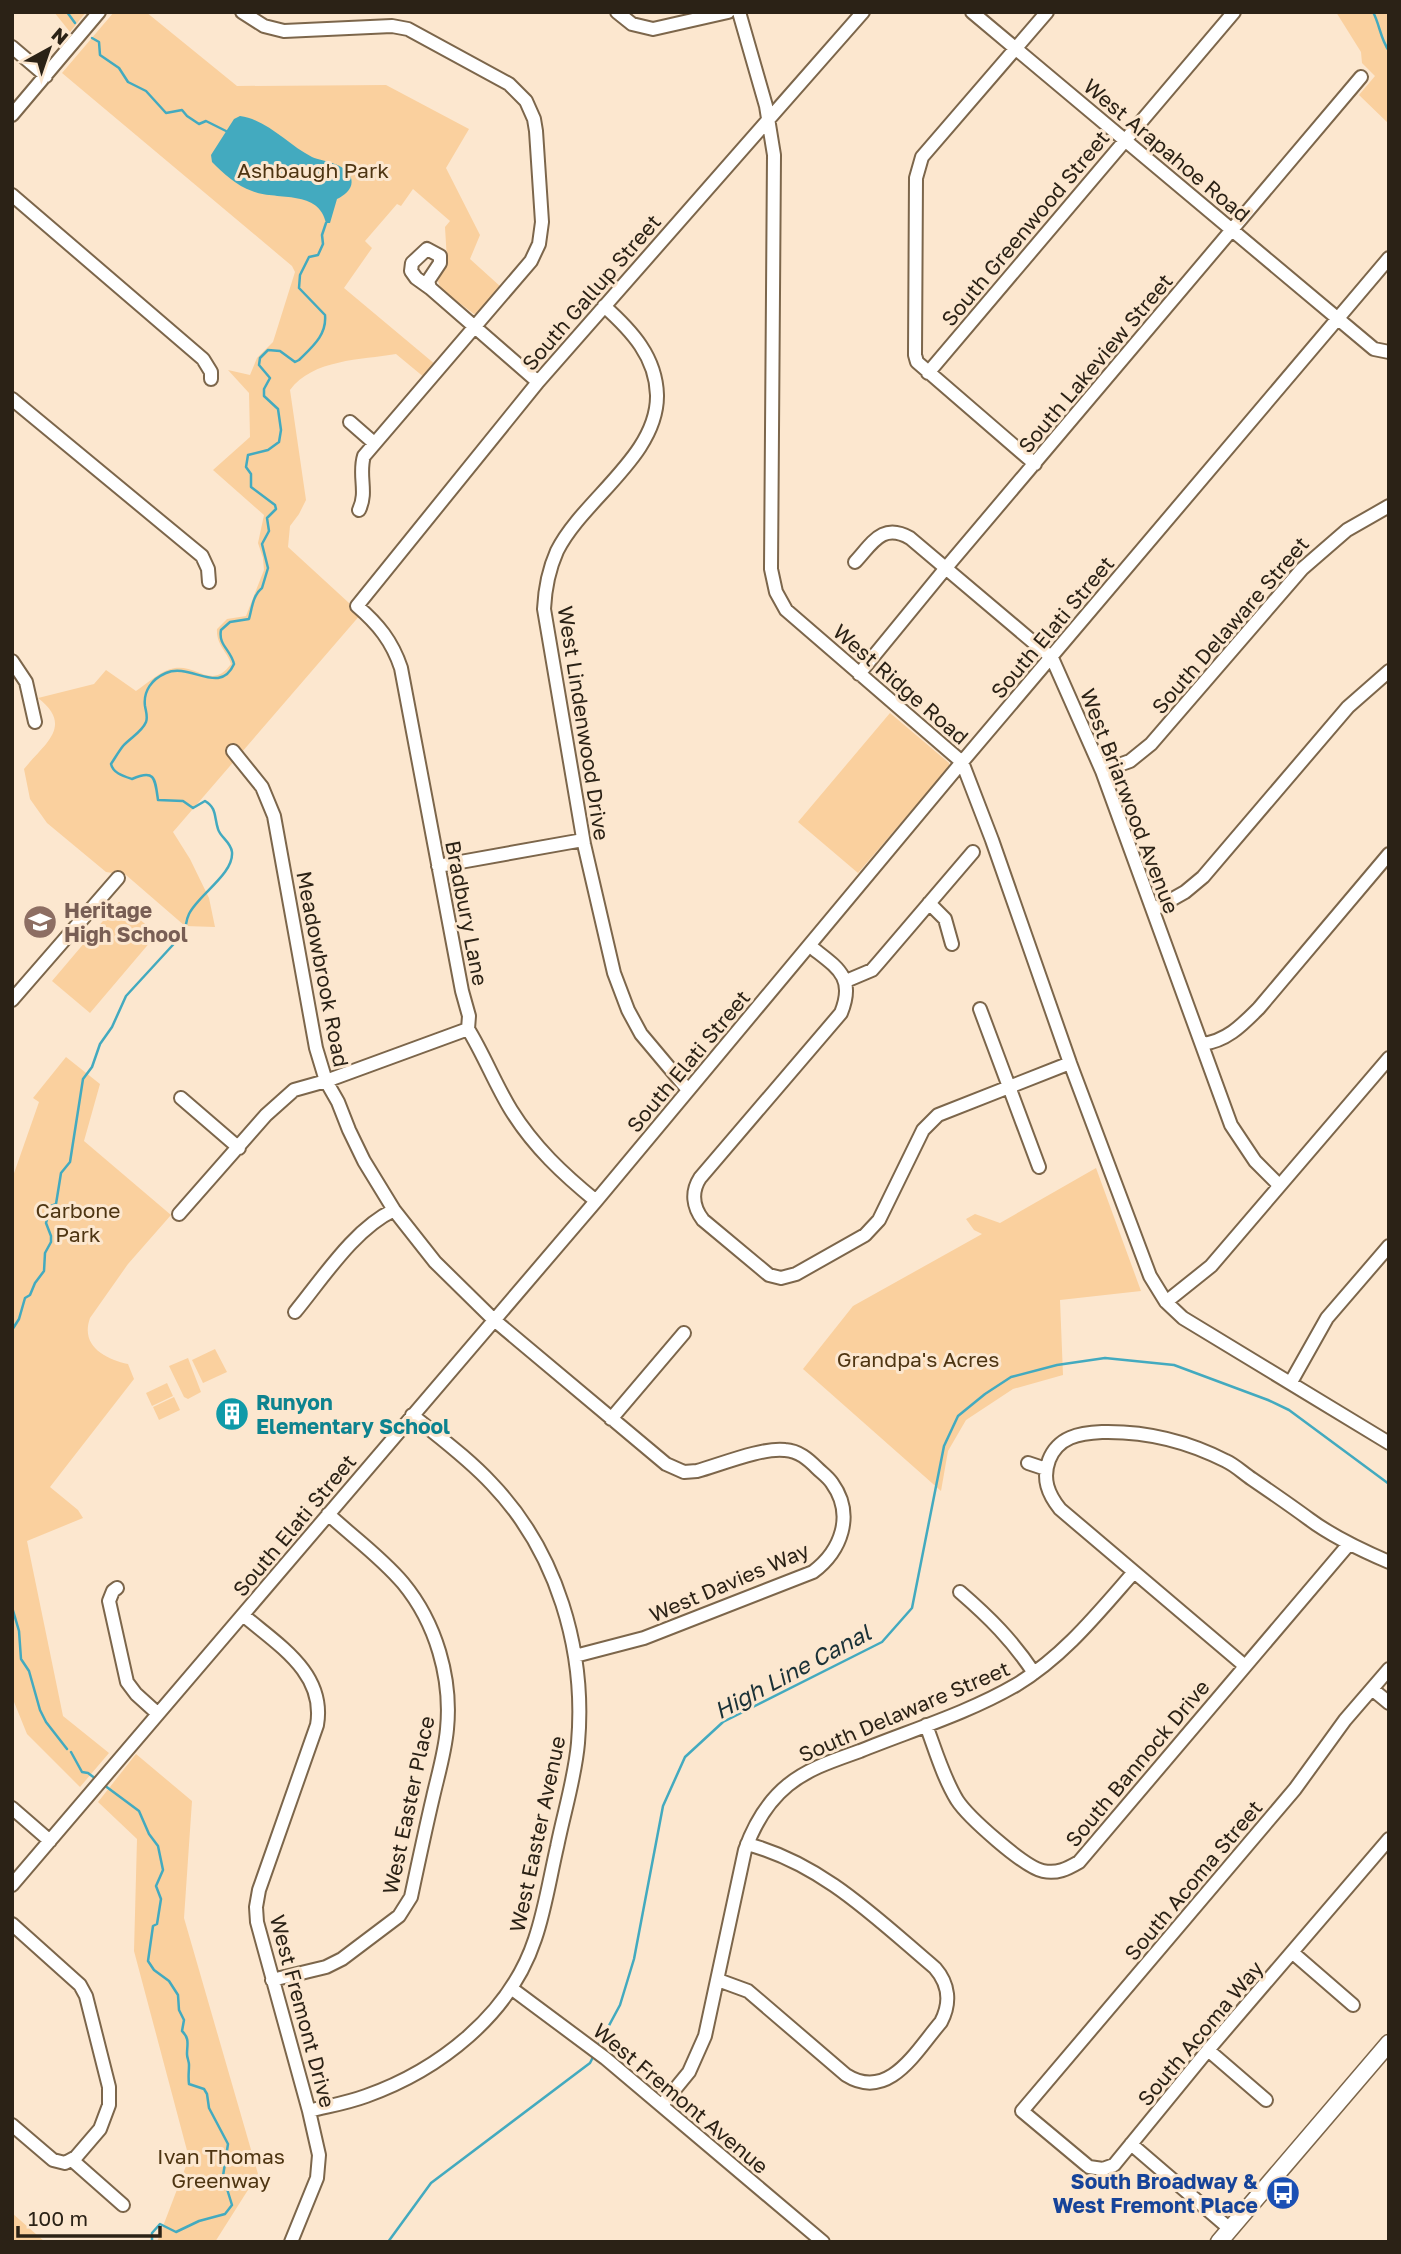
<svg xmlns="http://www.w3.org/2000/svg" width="1401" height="2254" viewBox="0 0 1401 2254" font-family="'Golos Text',sans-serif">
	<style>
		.green { fill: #fad09e }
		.water { fill: #43aabf }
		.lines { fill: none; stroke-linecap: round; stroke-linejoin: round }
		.stream { stroke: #43aabf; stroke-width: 2.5 }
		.minor-casing { stroke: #7c664b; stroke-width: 16 }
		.major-casing { stroke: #7c664b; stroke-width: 19 }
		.minor { stroke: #fff; stroke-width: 12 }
		.major { stroke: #fff; stroke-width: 16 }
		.labels { text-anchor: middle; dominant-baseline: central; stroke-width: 6; stroke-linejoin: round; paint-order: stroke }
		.street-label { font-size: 21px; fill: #2b2216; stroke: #fce7cf }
		.park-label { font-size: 21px; fill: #4e3512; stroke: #fce7cf }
		.education-label { font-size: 21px; font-weight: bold; fill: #785e54; stroke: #fce7cf; text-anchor: start }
		.culture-label { font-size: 21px; font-weight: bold; fill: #0d838f; stroke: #fce7cf; text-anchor: start }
		.transit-label { font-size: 21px; font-weight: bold; fill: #164399; stroke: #fce7cf; text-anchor: end }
		.water-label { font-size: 23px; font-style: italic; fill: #1a3137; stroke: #fce7cf }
	</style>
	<rect width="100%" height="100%" fill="#fce7cf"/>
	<path class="green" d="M 54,12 L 86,12 L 70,32 Z
		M 114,12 L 146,12 L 237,86 L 386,85 L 469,129 L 446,168 L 480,235 L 470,259 L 501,287 L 480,313 L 474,314 L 441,289 L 438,281 L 447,261 L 445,227 L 450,221 L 413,189 L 401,206 L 397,204 L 365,241 L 372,248 L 344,288 L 436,365 L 425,378 L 396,354 C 361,360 313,359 290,390 L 306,500 L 299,514 L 290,526 L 288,547 L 361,614 L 173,832 L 190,859 L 209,898 L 215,927 L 185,926 L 126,875 L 106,872 L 47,823 L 30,799 L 24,769 C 45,743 74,726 38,698 L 94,684 L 106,670 L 136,691 C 148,683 161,670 175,668 C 198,665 212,690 231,664 C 227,651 216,645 217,629 L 227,619 L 246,616 L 264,570 L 263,558 L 258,543 L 264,515 L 213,470 L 250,437 L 249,393 L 228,370 L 250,375 L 257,358 L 273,342 L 295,272 L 292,266 L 62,73 Z
		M 1336,12 L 1389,12 L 1389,124 L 1359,95 L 1375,76 L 1362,63 L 1361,52 Z
		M 890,713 L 949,763 L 949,767 L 858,873 L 798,822 Z
		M 119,902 L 157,934 L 90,1013 L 52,981 Z
		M 66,1057 L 100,1084 L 84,1141 L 171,1215 L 128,1264 L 90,1318 C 80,1346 105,1359 128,1364 L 134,1379 L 50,1487 L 78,1510 L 83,1518 L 27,1541 L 63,1716 L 109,1753 L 80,1787 L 27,1734 L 12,1697 L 12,1179 L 39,1102 L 33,1098 Z
		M 1096,1168 L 1141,1291 L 1060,1300 L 1063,1375 L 1013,1389 L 966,1420 L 948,1451 L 941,1491 L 803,1369 L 853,1306 L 982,1234 L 974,1230 L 966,1219 L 975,1214 L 1000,1223 Z
		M 215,1349 L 227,1372 L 203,1383 L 192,1360 Z
		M 188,1358 L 201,1392 L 188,1399 L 184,1397 L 169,1366 Z
		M 167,1383 L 173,1396 L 152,1406 L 146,1393 Z
		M 174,1397 L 180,1410 L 159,1420 L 153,1407 Z
		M 136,1754 L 192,1801 L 184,1918 L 258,2174 L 215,2242 L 157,2242 L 189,2158 L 134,1951 L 137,1839 L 98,1802 Z
		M 12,2213 L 45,2242 L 12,2242 Z"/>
	<path class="water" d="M 240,116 C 268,120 288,145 312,157 C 324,162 346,163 351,178 C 354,188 345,195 337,199 L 330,223 L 326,223 C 319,189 276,201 252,191 C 237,186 223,173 212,162 L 211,155 L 234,119 Z"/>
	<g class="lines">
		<path class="stream" d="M 67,12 L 75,23
			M 1373,12 C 1380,25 1380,38 1389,51
			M 92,38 L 99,42 L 100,55 L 119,68 L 128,82 L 146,91 L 166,113 L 182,110 L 187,116 L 199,124 L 206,121 L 226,131
			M 12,1330 L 19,1319 L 25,1298 L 30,1295 L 35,1283 L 44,1271 L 45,1253 L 51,1242 L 51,1236 L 46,1223 L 51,1206 L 56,1204 L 61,1173 L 70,1162 L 83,1079 L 92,1067 L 100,1044 L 112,1027 L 126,996 L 182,935 C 187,928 185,922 189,914 C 198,895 234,874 232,852 C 231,842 220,837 218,829 C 214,817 217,808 205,801 L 193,808 L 183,801 L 158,800 C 155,778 155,769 132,779 C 123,776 113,773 111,764 C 115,758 119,751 123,746 C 130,738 142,732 146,722 C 148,717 146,712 145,706 C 143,691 152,679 166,673 C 190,662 220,696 234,664 C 231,650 218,645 221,630 L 230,622 L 249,619 C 252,608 253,595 262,588 L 268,568 L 262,544 L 269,531 L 267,518 L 276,509 L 275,505 L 251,487 L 251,474 L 246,467 L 248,455 L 268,450 L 279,442 L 281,430 L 278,409 L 264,396 L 264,389 L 270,378 L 259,365 L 260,358 L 268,350 L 280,351 L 295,362 L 299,360 C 312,347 327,335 325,315 L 299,288 L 300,275 L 309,257 L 318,255 L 323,244 L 322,235 L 326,223
			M 12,1607 L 19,1631 L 21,1659 L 29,1671 L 40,1710 L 46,1722 L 67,1749
			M 71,1752 L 82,1772 L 88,1773 L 96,1779
			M 104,1785 L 139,1811 L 149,1834 L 158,1846 L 163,1870 L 156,1886 L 161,1899 L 157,1924 L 153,1926 L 148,1961 L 154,1970 L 169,1981 L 178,1995 L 179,2010 L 184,2020 L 182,2031 C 190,2039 187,2044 187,2054 C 187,2058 189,2061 189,2065 C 189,2072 188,2076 189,2084 L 204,2089 L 207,2094 L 209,2108 L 228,2144 L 223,2176 L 232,2205 L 225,2214 L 199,2221 L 176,2232 L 160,2224 L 152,2233 L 152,2242
			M 598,2046 L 620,2005 L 634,1959 L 663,1806 L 685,1757 L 723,1722 L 882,1642 L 912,1608 L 944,1446 L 958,1416 L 985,1394 L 1011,1377 L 1057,1365 L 1105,1358 L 1174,1365 L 1268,1400 L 1289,1410 L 1389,1484
			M 388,2242 L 431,2183 L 590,2063 L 594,2055"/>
		<g class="minor-casing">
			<path id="minor" d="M 242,12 L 264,26 L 284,31 L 392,26 L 408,29 L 509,84 L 526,101 L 534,119 L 536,131 L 542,222 L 539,244 L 531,261 L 364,456 C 358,475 368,492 359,510
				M 617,12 L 632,24 L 653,29 L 728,12
				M 739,12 L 766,106 L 774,155 L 771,569 L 776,592 L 786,610 L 962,762 L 992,840 L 1070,1063 L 1150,1276 L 1166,1302 L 1183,1318 L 1389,1443
				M 972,12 L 1374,349 L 1389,352
				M 12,47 L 46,76
				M 12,115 L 99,12
				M 12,195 L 203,359 L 211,372 L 211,379
				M 430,288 L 416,278 L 411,271 L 412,263 L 427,249 L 440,256 L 440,263 L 428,281 L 430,288 L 538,382
				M 604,306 C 632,331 656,357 657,395 C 658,456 583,499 557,551 C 549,569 545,588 544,609 L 584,844 L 614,973 L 628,1010 L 641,1034 L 688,1090
				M 928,373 L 1234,12
				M 12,399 L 202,556 L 208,569 L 209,582
				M 350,422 L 374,443
				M 1035,464 L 917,362 L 915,355 L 916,178 L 922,157 L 1047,12
				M 855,562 C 872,544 882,522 910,538 L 1052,658 L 1102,771 L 1231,1125 L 1255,1161 L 1279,1185
				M 12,661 L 26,682 L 35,722
				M 859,674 L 945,569 L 1361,77
				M 233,751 L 262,787 L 274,816 L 316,1048 L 326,1081 L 338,1102 L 349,1130 L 364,1161 L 394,1210 L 435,1262 L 493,1319 L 666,1464 L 684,1472 L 697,1471 C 719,1465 763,1447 785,1450 C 799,1451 808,1459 817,1468 C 822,1473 828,1477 832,1483 C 855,1515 841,1551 813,1572 L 644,1638 L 575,1656
				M 1102,771 L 1130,761 L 1151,744 L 1302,569 L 1347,530 L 1389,506
				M 438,866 L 583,840
				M 929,903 L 945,919 L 952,944
				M 1153,910 L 1185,892 L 1203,877 L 1348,707 L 1389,671
				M 810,946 C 836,967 856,976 841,1013 L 700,1178 C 691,1192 693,1207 703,1220 L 769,1275 L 781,1278 L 796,1274 L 865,1235 L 879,1220 L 923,1130 L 938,1115 L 1070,1063
				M 846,981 L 872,970 L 879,962 L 973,852
				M 12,1000 L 118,878
				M 980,1009 L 1039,1167
				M 1202,1044 C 1227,1041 1242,1025 1259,1008 L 1389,854
				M 181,1098 L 239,1148
				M 596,1201 C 563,1174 534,1147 511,1110 C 495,1084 484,1055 468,1029 L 469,1016 L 462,991 L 401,668 C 392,641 378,624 357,606 L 538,382 L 863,12
				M 179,1214 L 266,1115 L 294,1090 L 326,1081 L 468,1029
				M 1166,1302 L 1211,1266 L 1389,1058
				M 295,1312 C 323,1278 354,1229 394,1210
				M 1291,1382 L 1327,1318 L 1389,1246
				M 611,1419 L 684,1333
				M 1028,1463 L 1046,1469
				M 117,1588 L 113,1591 L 109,1601 L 127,1682 L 136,1694 L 157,1713
				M 960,1592 C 990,1618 1012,1640 1034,1673
				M 243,1615 C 278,1645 326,1673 317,1725 L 259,1890 L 256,1907 L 257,1922 L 309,2111 L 319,2155 L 317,2178 L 291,2242
				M 1245,1666 L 1060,1509 C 1048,1494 1042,1479 1049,1460 C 1058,1437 1079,1433 1102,1432 C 1145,1431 1187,1441 1226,1461 C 1235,1465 1243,1473 1252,1479 C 1271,1492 1290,1505 1309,1519 C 1333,1537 1361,1550 1389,1562
				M 1389,1669 L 1345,1720 L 1295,1789 L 1022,2111 L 1089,2167 L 1103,2169 L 1114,2165 L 1208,2050 L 1389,1839
				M 1372,1689 L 1389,1703
				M 926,1725 C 935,1749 943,1777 957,1800 C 968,1817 1024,1867 1043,1871 C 1057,1874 1067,1869 1079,1862 L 1349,1544
				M 12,1808 L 50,1841
				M 12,1885 L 596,1201 L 962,762 L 1389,258
				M 12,1924 L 80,1985 L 86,1996 L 109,2087 L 109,2105 L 100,2129 L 76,2157 L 65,2163 L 53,2160 L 12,2125
				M 1293,1953 L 1353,2005
				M 272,1980 L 326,1967 L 342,1959 L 399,1916 L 411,1897 C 418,1864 425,1831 433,1797 C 438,1775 445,1752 447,1729 C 452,1678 436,1623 403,1583 C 381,1557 353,1537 328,1514
				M 718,1980 L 748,1991 L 846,2075 C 889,2102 916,2051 941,2022 C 951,2003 949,1984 935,1968 C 877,1919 823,1864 747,1844
				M 511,1988 L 605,2058 L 823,2242
				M 1208,2050 L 1266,2100
				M 662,2105 L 689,2072 L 705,2036 L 745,1850 C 754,1825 767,1802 788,1785 C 809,1768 835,1760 860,1751 C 912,1730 968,1713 1016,1685 C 1064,1656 1098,1613 1134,1572
				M 309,2111 C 328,2106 347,2103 366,2096 C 439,2070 510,2015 535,1939 C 545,1910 550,1877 557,1847 C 564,1812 575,1778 578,1743 C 586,1650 557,1552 492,1484 C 468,1458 439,1437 412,1415
				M 1131,2144 L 1230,2229
				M 72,2160 L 123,2205"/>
		</g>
		<g class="major-casing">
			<path id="major" d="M 1219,2242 L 1389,2043"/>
		</g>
		<use href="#minor" class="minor"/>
		<use href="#major" class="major"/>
	</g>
	<defs>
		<g id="school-disc" transform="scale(1.75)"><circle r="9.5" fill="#8d6e63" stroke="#fce7cf"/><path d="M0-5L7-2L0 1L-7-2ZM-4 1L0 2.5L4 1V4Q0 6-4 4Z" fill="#fff"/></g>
		<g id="building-disc" transform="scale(1.75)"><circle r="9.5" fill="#0f9aa8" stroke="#fce7cf"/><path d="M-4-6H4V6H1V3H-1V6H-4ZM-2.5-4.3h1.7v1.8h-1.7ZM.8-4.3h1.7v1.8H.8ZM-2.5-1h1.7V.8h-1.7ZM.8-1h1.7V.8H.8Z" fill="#fff"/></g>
		<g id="bus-disc" transform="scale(1.75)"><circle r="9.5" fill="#1a4fb4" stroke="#fce7cf"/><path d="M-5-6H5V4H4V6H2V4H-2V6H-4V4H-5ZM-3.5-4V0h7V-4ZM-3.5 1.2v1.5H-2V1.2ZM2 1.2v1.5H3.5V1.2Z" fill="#fff"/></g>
	</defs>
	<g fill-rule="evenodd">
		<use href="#school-disc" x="40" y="922"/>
		<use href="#building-disc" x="232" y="1414"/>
		<use href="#bus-disc" x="1283" y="2193"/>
	</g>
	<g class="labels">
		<g class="street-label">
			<text transform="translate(1167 150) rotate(40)">West Arapahoe Road</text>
			<text transform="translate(1025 228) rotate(-50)">South Greenwood Street</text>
			<text transform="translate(591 292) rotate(-49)">South Gallup Street</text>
			<text transform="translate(1095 363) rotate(-50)">South Lakeview Street</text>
			<text transform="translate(1230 625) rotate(-49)">South Delaware Street</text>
			<text transform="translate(1052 627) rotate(-50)">South Elati Street</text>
			<text transform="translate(901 684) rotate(41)">West Ridge Road</text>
			<text transform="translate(584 723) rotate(81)">West Lindenwood Drive</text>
			<text transform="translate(1130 801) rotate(69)">West Briarwood Avenue</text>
			<text transform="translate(467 913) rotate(79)">Bradbury Lane</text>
			<text transform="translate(323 969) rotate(79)">Meadowbrook Road</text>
			<text transform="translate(688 1061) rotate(-50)">South Elati Street</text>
			<text transform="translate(294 1525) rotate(-50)">South Elati Street</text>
			<text transform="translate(729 1582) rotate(-23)">West Davies Way</text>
			<text transform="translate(904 1711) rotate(-23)">South Delaware Street</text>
			<text transform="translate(1137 1763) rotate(-50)">South Bannock Drive</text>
			<text transform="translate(408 1805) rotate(-78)">West Easter Place</text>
			<text transform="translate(537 1834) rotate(-78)">West Easter Avenue</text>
			<text transform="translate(1193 1880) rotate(-50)">South Acoma Street</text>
			<text transform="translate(303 2011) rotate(75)">West Fremont Drive</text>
			<text transform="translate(1200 2033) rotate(-50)">South Acoma Way</text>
			<text transform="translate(681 2098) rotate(40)">West Fremont Avenue</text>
		</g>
		<g class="park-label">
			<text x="313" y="170">Ashbaugh Park</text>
			<text x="78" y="1210">Carbone<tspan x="78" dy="24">Park</tspan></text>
			<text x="918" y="1359">Grandpa's Acres</text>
			<text x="221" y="2156">Ivan Thomas<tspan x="221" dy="24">Greenway</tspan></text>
		</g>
		<g class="education-label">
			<text x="64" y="910">Heritage<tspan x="64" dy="24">High School</tspan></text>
		</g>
		<g class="culture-label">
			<text x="256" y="1402">Runyon<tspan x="256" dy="24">Elementary School</tspan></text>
		</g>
		<g class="transit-label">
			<text x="1258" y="2181">South Broadway &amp;<tspan x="1258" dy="24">West Fremont Place</tspan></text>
		</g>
		<g class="water-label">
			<text transform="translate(792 1671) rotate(-28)">High Line Canal</text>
		</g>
	</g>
	<rect width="1401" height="2254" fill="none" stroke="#2b2216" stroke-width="28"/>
	<g transform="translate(49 49) rotate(40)" stroke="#fce7cf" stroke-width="5" paint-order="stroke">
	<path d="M0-5L12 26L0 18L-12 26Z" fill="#2b2216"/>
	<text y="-10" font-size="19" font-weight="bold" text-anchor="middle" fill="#2b2216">N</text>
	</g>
	<path d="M18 2226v10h142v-10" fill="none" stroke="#2b2216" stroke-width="3.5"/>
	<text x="28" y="2226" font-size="21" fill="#2b2216" stroke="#fce7cf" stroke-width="5" paint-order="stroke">100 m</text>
</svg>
